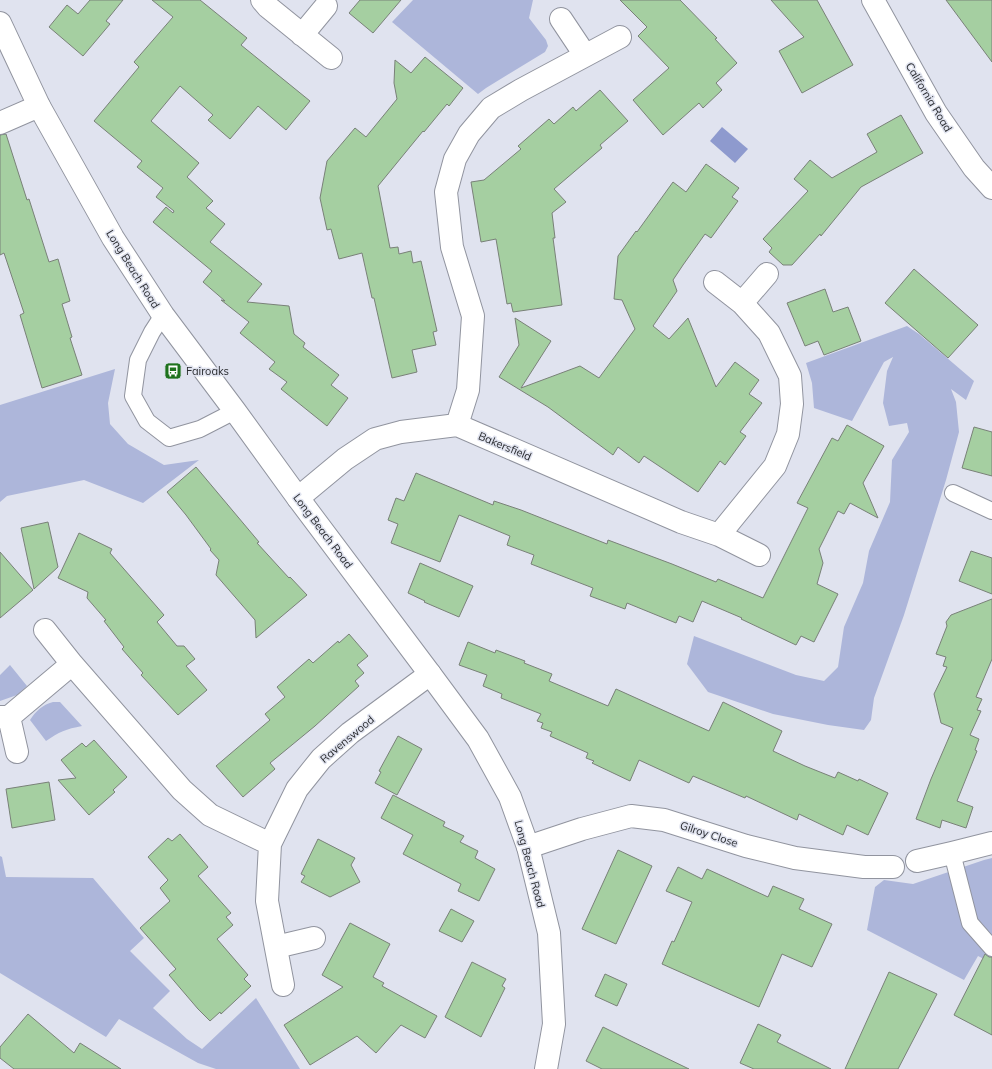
<svg xmlns="http://www.w3.org/2000/svg" width="992" height="1069" viewBox="0 0 992 1069" font-family="Mulish,sans-serif">
	<style>
		.green { fill: #adb6da }
		.water { fill: #8e9ace }
		.building { fill: #a5cfa1; stroke: #798178 }
		.lines { fill: none; stroke-linecap: round; stroke-linejoin: round }
		.service-casing { stroke: #91949f; stroke-width: 18 }
		.minor-casing { stroke: #91949f; stroke-width: 24 }
		.tertiary-casing { stroke: #91949f; stroke-width: 24 }
		.service { stroke: #fff; stroke-width: 16 }
		.minor { stroke: #fff; stroke-width: 22 }
		.tertiary { stroke: #fff; stroke-width: 22 }
		.labels { text-anchor: middle; dominant-baseline: central; stroke-width: 3; stroke-linejoin: round; paint-order: stroke }
		.street-label { font-size: 11px; fill: #292b2f; stroke: #e0e3ef }
		.poi-label { font-size: 11px; fill: #292b2f; stroke: #e0e3ef; text-anchor: start }
	</style>
	<rect width="100%" height="100%" fill="#e0e3ef"/>
	<path class="green" d="M 413,0 L 533,0 L 529,18 L 546,40 L 548,46 L 545,52 L 486,88 L 478,94 L 392,22 Z
		M 907,326 L 919,334 L 974,381 L 966,400 L 951,389 L 956,402 L 959,432 L 946,480 L 904,615 L 874,698 L 871,720 L 864,730 L 828,725 L 773,714 L 708,692 L 687,664 L 694,636 L 796,675 L 824,681 L 838,667 L 844,627 L 863,583 L 869,551 L 890,502 L 892,460 L 909,432 L 907,423 L 889,426 L 883,403 L 887,371 L 893,357 L 884,362 L 852,421 L 814,408 L 812,383 L 806,363 Z
		M 115,369 L 108,403 L 110,424 L 128,444 L 164,465 L 199,460 L 143,503 L 84,480 L 7,496 L 0,502 L 0,405 Z
		M 10,665 L 27,686 L 17,695 L 0,701 L 0,675 Z
		M 53,702 L 60,702 L 82,726 C 66,729 59,732 46,741 L 30,720 C 36,711 42,705 53,702 Z
		M 0,856 L 2,857 L 6,877 L 93,878 L 144,938 L 130,951 L 170,991 L 153,1008 L 187,1039 L 202,1049 L 256,998 L 300,1069 L 216,1069 L 198,1063 L 119,1019 L 106,1037 L 0,973 Z
		M 992,858 L 992,963 L 978,956 L 964,980 L 867,930 L 875,887 L 884,880 L 913,884 L 984,860 Z"/>
	<path class="water" d="M 722,127 L 748,149 L 735,163 L 710,141 Z"/>
	<path class="building" d="M 90,0 L 123,0 L 106,21 L 110,24 L 83,56 L 49,27 L 67,5 L 78,14 Z
		M 152,0 L 200,0 L 247,38 L 241,45 L 310,101 L 286,130 L 258,106 L 230,139 L 208,120 L 213,115 L 180,86 L 151,121 L 199,163 L 187,177 L 213,201 L 206,208 L 225,224 L 210,242 L 262,284 L 247,302 L 289,306 L 294,334 L 305,343 L 303,347 L 339,375 L 331,385 L 348,398 L 327,426 L 281,389 L 287,382 L 269,369 L 275,362 L 240,333 L 249,322 L 221,300 L 225,301 L 203,282 L 212,271 L 153,222 L 166,207 L 173,213 L 174,211 L 156,197 L 163,188 L 137,167 L 142,161 L 94,121 L 139,67 L 134,62 L 173,17 Z
		M 360,0 L 401,0 L 373,33 L 349,13 Z
		M 620,0 L 680,0 L 717,38 L 715,39 L 737,63 L 716,83 L 722,90 L 703,108 L 699,103 L 663,135 L 633,100 L 669,68 L 638,36 L 647,27 Z
		M 771,0 L 817,0 L 853,65 L 802,93 L 779,51 L 804,37 Z
		M 946,0 L 992,0 L 992,62 Z
		M 425,57 L 463,88 L 449,106 L 447,104 L 424,132 L 423,131 L 378,186 L 390,248 L 398,247 L 399,254 L 411,251 L 413,263 L 421,261 L 437,331 L 433,332 L 436,345 L 412,350 L 417,372 L 392,378 L 374,298 L 372,298 L 362,253 L 339,259 L 331,229 L 327,230 L 320,198 L 327,161 L 355,128 L 366,137 L 397,99 L 394,83 L 395,60 L 411,73 Z
		M 600,90 L 628,121 L 600,145 L 602,148 L 554,189 L 566,202 L 552,213 L 555,238 L 553,238 L 562,305 L 513,312 L 511,303 L 507,304 L 496,239 L 481,242 L 471,182 L 484,180 L 521,149 L 518,146 L 549,119 L 554,124 L 573,107 L 576,111 Z
		M 901,115 L 923,153 L 861,187 L 821,236 L 820,234 L 792,265 L 783,265 L 769,252 L 772,248 L 763,239 L 808,191 L 794,179 L 810,160 L 832,178 L 877,152 L 867,134 Z
		M 6,134 L 27,200 L 29,199 L 49,262 L 58,259 L 70,301 L 62,304 L 72,337 L 70,338 L 82,375 L 42,388 L 20,315 L 24,313 L 4,253 L 0,255 L 0,135 Z
		M 706,164 L 739,188 L 732,197 L 738,201 L 711,238 L 705,234 L 683,265 L 673,280 L 677,291 L 653,326 L 669,339 L 688,318 L 716,387 L 735,362 L 759,380 L 749,394 L 762,403 L 740,432 L 746,436 L 725,465 L 720,461 L 698,492 L 644,456 L 639,463 L 618,447 L 613,455 L 548,407 L 499,377 L 519,345 L 515,318 L 551,341 L 521,388 L 580,366 L 599,378 L 635,329 L 622,300 L 614,299 L 618,256 L 636,231 L 637,232 L 673,182 L 686,192 Z
		M 914,269 L 978,325 L 948,358 L 885,303 Z
		M 825,289 L 833,312 L 848,307 L 861,341 L 824,355 L 818,341 L 805,346 L 787,303 Z
		M 847,425 L 884,446 L 863,483 L 878,518 L 850,503 L 844,514 L 838,511 L 819,549 L 823,563 L 817,584 L 838,594 L 814,642 L 801,636 L 796,645 L 741,619 L 742,618 L 702,601 L 693,622 L 679,616 L 676,623 L 627,603 L 625,609 L 590,596 L 593,588 L 531,564 L 534,555 L 507,545 L 510,536 L 459,515 L 440,562 L 391,543 L 398,524 L 388,520 L 396,498 L 404,501 L 416,473 L 493,505 L 494,501 L 521,510 L 607,544 L 608,540 L 672,564 L 716,582 L 718,579 L 763,598 L 808,508 L 797,503 L 832,438 L 838,441 Z
		M 974,427 L 992,432 L 992,476 L 962,468 Z
		M 196,467 L 259,542 L 257,543 L 289,578 L 290,577 L 307,595 L 256,638 L 255,620 L 216,575 L 219,560 L 210,550 L 211,549 L 186,515 L 167,492 Z
		M 48,522 L 58,567 L 34,589 L 21,528 Z
		M 79,533 L 112,549 L 110,553 L 164,615 L 157,622 L 177,646 L 184,646 L 195,659 L 186,666 L 207,690 L 178,715 L 141,675 L 143,673 L 122,649 L 124,647 L 104,621 L 106,620 L 87,598 L 88,592 L 58,578 Z
		M 971,551 L 992,558 L 992,594 L 959,581 Z
		M 0,552 L 33,590 L 0,618 Z
		M 420,563 L 473,586 L 459,617 L 424,602 L 425,601 L 408,593 Z
		M 992,599 L 992,659 L 976,697 L 982,699 L 977,710 L 981,711 L 970,735 L 979,739 L 975,750 L 977,751 L 957,801 L 973,807 L 966,828 L 942,820 L 940,828 L 916,819 L 931,779 L 953,728 L 941,723 L 934,694 L 947,667 L 943,666 L 946,657 L 936,654 L 947,626 L 946,622 L 951,615 Z
		M 349,634 L 368,656 L 357,665 L 364,673 L 355,681 L 359,686 L 315,726 L 270,763 L 275,769 L 243,797 L 216,766 L 270,720 L 265,714 L 285,697 L 277,687 L 309,659 L 313,663 L 338,641 L 339,643 Z
		M 468,642 L 495,653 L 496,650 L 525,661 L 524,663 L 552,674 L 549,681 L 608,706 L 616,689 L 709,731 L 723,702 L 782,731 L 773,751 L 805,766 L 835,778 L 838,772 L 858,781 L 859,779 L 888,793 L 868,835 L 847,825 L 843,835 L 799,814 L 797,820 L 746,796 L 745,798 L 693,776 L 689,783 L 639,760 L 630,781 L 592,763 L 594,761 L 586,758 L 588,753 L 550,736 L 552,732 L 541,728 L 543,723 L 537,721 L 541,714 L 501,698 L 502,694 L 483,686 L 487,675 L 459,665 Z
		M 398,736 L 422,749 L 397,795 L 375,783 L 381,772 L 379,771 Z
		M 94,740 L 127,777 L 113,790 L 115,792 L 89,815 L 58,780 L 76,778 L 61,760 L 82,743 L 86,747 Z
		M 49,782 L 55,820 L 12,828 L 6,789 Z
		M 393,795 L 445,822 L 443,826 L 464,836 L 460,842 L 478,851 L 475,858 L 495,869 L 479,901 L 458,891 L 461,884 L 403,854 L 413,835 L 381,818 Z
		M 180,834 L 208,867 L 198,876 L 231,913 L 226,917 L 233,925 L 217,939 L 248,975 L 244,979 L 251,986 L 221,1014 L 220,1012 L 210,1021 L 198,1009 L 169,975 L 176,969 L 140,928 L 170,901 L 160,888 L 168,880 L 148,857 L 168,838 L 172,841 Z
		M 318,839 L 355,858 L 351,865 L 360,882 L 330,897 L 301,882 L 305,876 L 301,874 Z
		M 618,850 L 652,866 L 616,944 L 582,929 Z
		M 678,867 L 702,879 L 707,869 L 768,897 L 773,886 L 804,899 L 799,909 L 832,924 L 812,967 L 782,954 L 759,1007 L 662,964 L 672,941 L 674,942 L 692,902 L 666,891 Z
		M 451,909 L 474,921 L 462,942 L 439,931 Z
		M 350,923 L 390,944 L 373,977 L 384,983 L 382,986 L 437,1016 L 425,1038 L 401,1025 L 376,1053 L 357,1036 L 310,1065 L 284,1025 L 343,987 L 322,975 Z
		M 985,954 L 989,957 L 992,957 L 992,1035 L 954,1015 Z
		M 472,962 L 506,979 L 502,986 L 505,988 L 481,1037 L 445,1017 Z
		M 889,972 L 937,994 L 898,1069 L 845,1069 Z
		M 605,974 L 627,984 L 617,1006 L 595,996 Z
		M 28,1014 L 74,1053 L 80,1043 L 121,1069 L 14,1069 L 0,1058 L 0,1047 Z
		M 758,1024 L 781,1035 L 777,1042 L 831,1069 L 754,1069 L 740,1063 Z
		M 603,1027 L 629,1040 L 689,1069 L 602,1069 L 586,1061 Z"/>
	<g class="lines">
		<g class="service-casing">
			<path id="service" d="M 163,315 L 152,332 L 138,360 L 133,396 L 147,421 L 169,438 L 200,429 L 235,411
				M 953,493 L 992,511
				M 952,853 L 970,923 L 992,948"/>
		</g>
		<g class="minor-casing">
			<path id="minor" d="M 262,0 L 268,7 L 331,58
				M 561,19 L 585,55
				M 302,35 L 326,6
				M 0,123 L 39,106
				M 742,303 L 767,274
				M 457,425 L 468,390 L 473,316 L 452,247 L 446,192 L 455,159 L 469,134 L 491,108 L 521,90 L 620,37
				M 298,498 L 345,459 L 375,439 L 401,432 L 457,425 L 681,522 L 719,535 L 775,466 L 788,434 L 792,404 L 790,376 L 769,333 L 742,303 L 715,282
				M 719,535 L 759,555
				M 45,630 L 72,664
				M 0,717 L 9,717 L 72,664 L 182,790 L 210,815 L 270,844
				M 9,717 L 17,752
				M 528,847 L 582,829 L 631,816 L 664,820 L 746,846 L 795,858 L 864,867 L 893,867
				M 917,861 L 952,853 L 992,843
				M 276,947 L 314,938
				M 283,985 L 267,901 L 270,844 L 297,789 L 321,759 L 350,733 L 430,674"/>
		</g>
		<g class="tertiary-casing">
			<path id="tertiary" d="M 873,0 L 936,113 L 974,168 L 992,188
				M 0,23 L 39,106 L 113,238 L 163,315 L 235,411 L 298,498 L 430,674 L 478,739 L 510,797 L 528,847 L 549,933 L 554,1024 L 546,1069"/>
		</g>
		<use href="#service" class="service"/>
		<use href="#minor" class="minor"/>
		<use href="#tertiary" class="tertiary"/>
	</g>
	<defs>
		<g id="bus-square" transform="scale(0.9)"><rect x="-9" y="-9" width="18" height="18" rx="4" fill="#1e721d" stroke="#e0e3ef"/><path d="M-5-6H5V4H4V6H2V4H-2V6H-4V4H-5ZM-3.5-4V0h7V-4ZM-3.5 1.2v1.5H-2V1.2ZM2 1.2v1.5H3.5V1.2Z" fill="#fff"/></g>
	</defs>
	<g fill-rule="evenodd">
		<use href="#bus-square" x="173" y="371"/>
	</g>
	<g class="labels">
		<g class="street-label">
			<text transform="translate(929 97) rotate(59)">California Road</text>
			<text transform="translate(133 269) rotate(58)">Long Beach Road</text>
			<text transform="translate(505 446) rotate(23)">Bakersfield</text>
			<text transform="translate(323 531) rotate(53)">Long Beach Road</text>
			<text transform="translate(347 739) rotate(-40)">Ravenswood</text>
			<text transform="translate(709 834) rotate(18)">Gilroy Close</text>
			<text transform="translate(530 864) rotate(75)">Long Beach Road</text>
		</g>
		<g class="poi-label">
			<text x="186" y="371">Fairoaks</text>
		</g>
	</g>
</svg>
